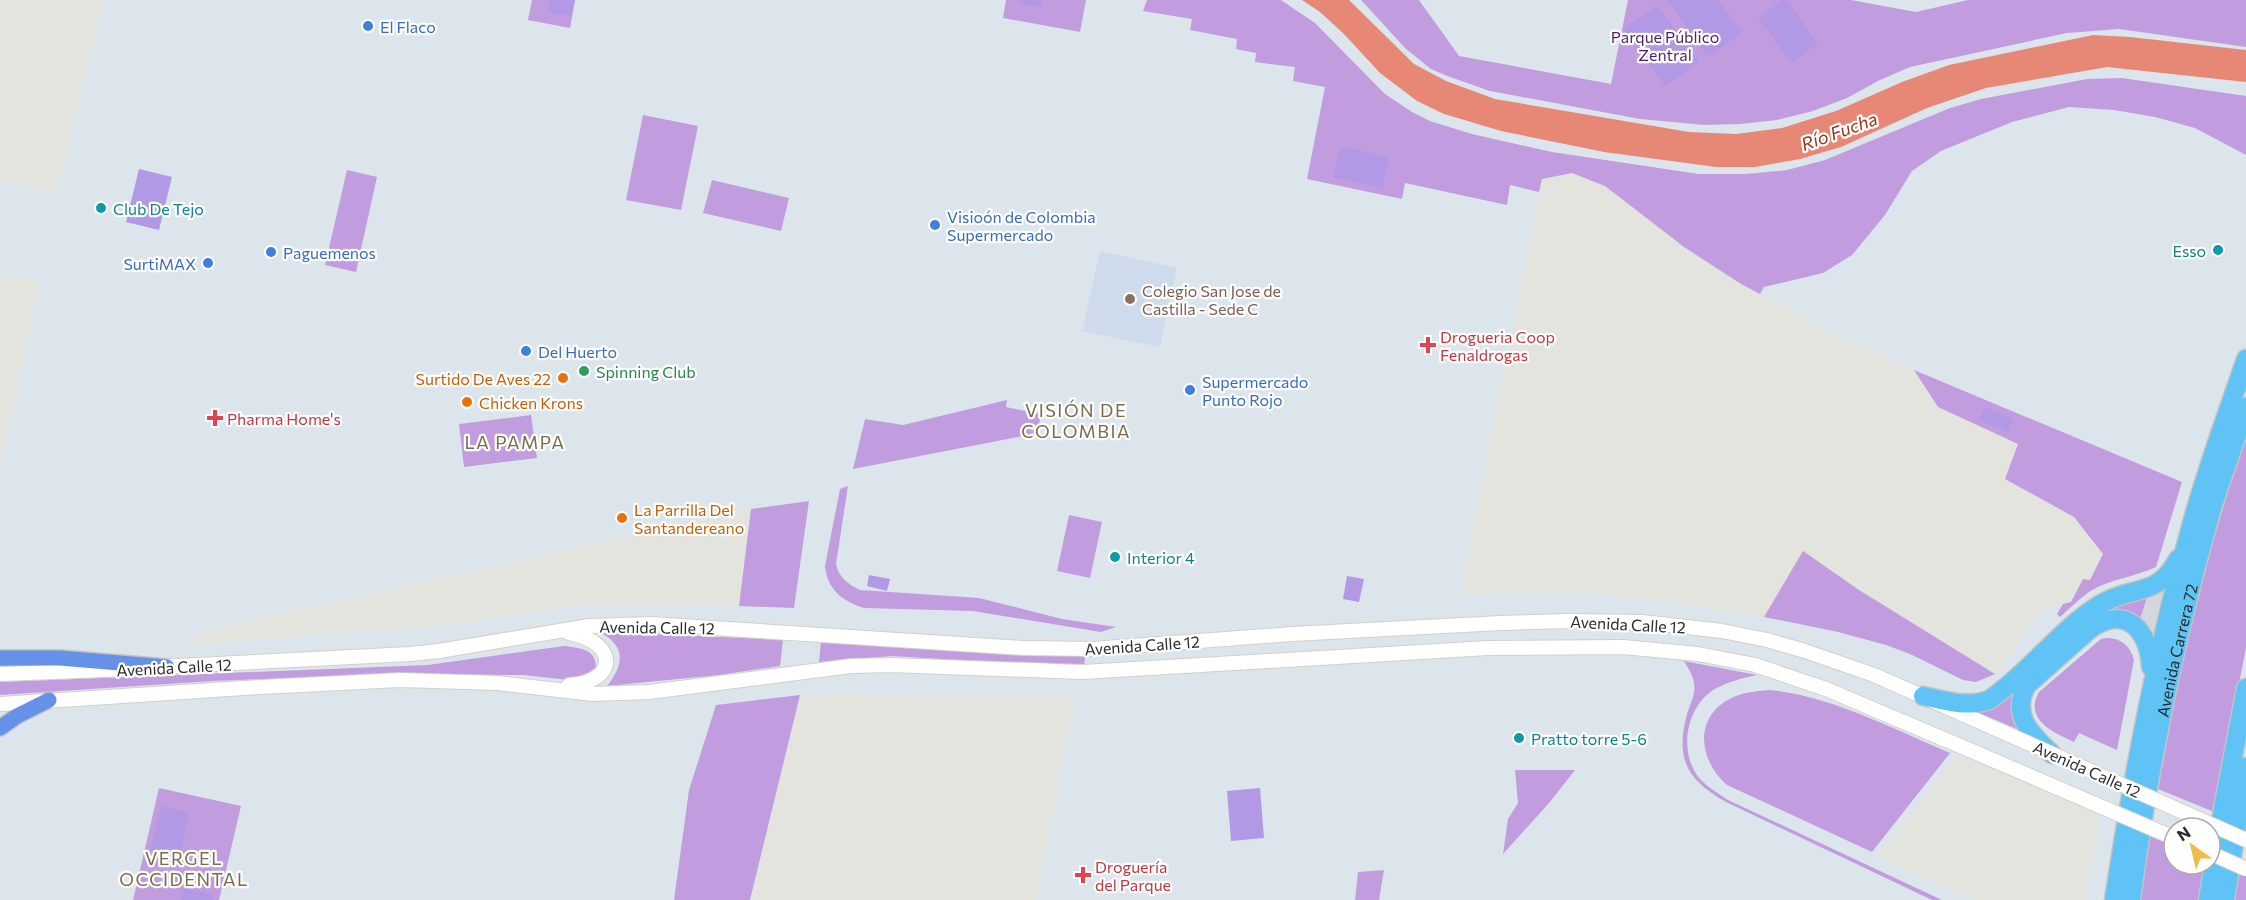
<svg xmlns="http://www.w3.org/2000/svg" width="2246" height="900" viewBox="0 0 2246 900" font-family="Commissioner,sans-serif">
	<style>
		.industrial { fill: #e3e4dd }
		.education { fill: #cedbec }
		.green { fill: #c19ddf }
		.pitch { fill: #b199e6 }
		.plaza { fill: #d4d7dc }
		.water { fill: #e78876 }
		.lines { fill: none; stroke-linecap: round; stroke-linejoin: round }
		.secondary-casing { stroke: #d3d0c5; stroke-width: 16 }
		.primary-casing { stroke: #c3c3c3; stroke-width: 18 }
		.highway-casing { stroke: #c3c3c3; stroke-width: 21 }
		.secondary { stroke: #fff; stroke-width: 14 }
		.primary { stroke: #6592e8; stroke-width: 15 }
		.highway { stroke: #5fc4f5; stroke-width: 18 }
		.secondary-bridge-casing { stroke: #d3d0c5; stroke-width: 16; stroke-linecap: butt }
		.secondary-bridge { stroke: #fff; stroke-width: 14 }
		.shop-dot { fill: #3f7fe0; stroke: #fff; stroke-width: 2 }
		.culture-dot { fill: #0f9aa8; stroke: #fff; stroke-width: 2 }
		.education-dot { fill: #8d6e63; stroke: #fff; stroke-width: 2 }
		.health-dot { fill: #e0444e; stroke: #fff; stroke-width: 2 }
		.leisure-dot { fill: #2e9e5b; stroke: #fff; stroke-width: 2 }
		.food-dot { fill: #e8710a; stroke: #fff; stroke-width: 2 }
		.labels { text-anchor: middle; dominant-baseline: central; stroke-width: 4.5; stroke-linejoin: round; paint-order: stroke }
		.shop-label { font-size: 16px; fill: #366cbe; stroke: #fff; text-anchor: start }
		.park-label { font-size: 16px; fill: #4e1e63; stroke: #fff }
		.culture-label { font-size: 16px; fill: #0d838f; stroke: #fff; text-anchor: start }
		.education-label { font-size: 16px; fill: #785e54; stroke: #fff; text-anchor: start }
		.health-label { font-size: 16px; fill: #be3a42; stroke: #fff; text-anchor: start }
		.leisure-label { font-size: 16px; fill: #27864d; stroke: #fff; text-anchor: start }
		.food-label { font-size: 16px; fill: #c56008; stroke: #fff; text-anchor: start }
		.street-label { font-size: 16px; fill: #2a2a2a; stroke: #fff }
		.water-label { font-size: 18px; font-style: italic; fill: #943315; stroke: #fff }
		.neighbourhood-label { font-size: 18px; letter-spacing: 1.5px; fill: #796c4d; stroke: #fff }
	</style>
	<rect width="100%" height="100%" fill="#dde5ec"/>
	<path class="industrial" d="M 0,0 L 104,0 L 57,193 L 0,179 Z
		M 1572,173 L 1605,186 L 1684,247 L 1741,284 L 1835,335 L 1914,370 L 1938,407 L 2018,444 L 2005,479 L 2074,517 L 2103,555 L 2090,580 L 2083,579 L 2071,602 L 2041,611 L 1995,674 L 1859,590 L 1803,552 L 1764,617 L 1667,602 L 1589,593 L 1460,595 L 1542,179 Z
		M 0,276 L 40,280 L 2,461 L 0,462 Z
		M 751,509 L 739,606 L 573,605 L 452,625 L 194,645 L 197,632 Z
		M 800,695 L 1070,698 L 1074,703 L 1036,900 L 750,900 Z
		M 1958,755 L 2100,815 L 2086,900 L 1974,900 L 1878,856 Z"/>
	<path class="education" d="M 1100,251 L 1177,268 L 1160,347 L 1082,331 Z"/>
	<path class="green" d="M 532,0 L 575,0 L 570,28 L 528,20 Z
		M 1006,0 L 1086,0 L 1080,32 L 1003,18 Z
		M 1147,0 L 1281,0 L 1315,23 L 1385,94 L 1412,112 L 1430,121 L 1472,134 L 1552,152 L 1699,174 L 1746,174 L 1787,170 L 1825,160 L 1950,108 L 1981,99 L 2087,79 L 2122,78 L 2246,96 L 2246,155 L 2195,128 L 2155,117 L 2114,110 L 2069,107 L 2012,122 L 1941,151 L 1912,171 L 1885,215 L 1852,255 L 1823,273 L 1764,287 L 1760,294 L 1741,284 L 1684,247 L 1605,186 L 1572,173 L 1542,179 L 1539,192 L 1510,185 L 1507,205 L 1405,183 L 1402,199 L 1307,179 L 1325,87 L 1293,81 L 1295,67 L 1255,62 L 1256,53 L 1236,49 L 1237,39 L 1190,30 L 1192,19 L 1143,11 Z
		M 1361,0 L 1419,0 L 1459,56 L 1611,84 L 1628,0 L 1851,0 L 1916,12 L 1968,0 L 2246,0 L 2246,47 L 2119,29 L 2067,33 L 1910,67 L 1878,81 L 1847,98 L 1813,111 L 1777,120 L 1740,124 L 1705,125 L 1640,119 L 1490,91 L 1447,76 L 1431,69 L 1406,49 Z
		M 643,115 L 698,126 L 681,210 L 626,200 Z
		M 347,170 L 377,177 L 356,272 L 325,265 Z
		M 712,180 L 789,198 L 781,231 L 703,213 Z
		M 1914,370 L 2182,482 L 2156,567 C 2135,577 2109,579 2089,592 C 2079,599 2069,609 2060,617 L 2057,614 L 2063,604 L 2071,602 L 2083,579 L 2090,580 L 2103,554 L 2074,517 L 2005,479 L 2018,444 L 1938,407 Z
		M 1007,400 L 1006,407 L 1040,414 L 1039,433 L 853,469 L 865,419 L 903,425 Z
		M 531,415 L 537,458 L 464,467 L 459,424 Z
		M 2246,433 L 2246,648 L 2214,812 L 2158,789 L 2183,657 L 2213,541 Z
		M 848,486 L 836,564 C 839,578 848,584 860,590 L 979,598 L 1062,619 L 1116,627 L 1101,632 L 973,611 L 864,608 C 842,601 827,589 825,566 L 840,489 Z
		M 809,501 L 794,608 L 739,606 L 751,509 Z
		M 1069,515 L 1102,522 L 1090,578 L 1057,571 Z
		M 1803,551 L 1859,590 L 1995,674 L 1976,682 L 1963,680 L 1910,654 L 1886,645 L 1838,632 L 1764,617 Z
		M 2148,595 L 2139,623 L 2122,616 L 2023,682 L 2022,731 L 1974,711 L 2106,608 Z
		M 601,633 L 655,634 L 783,640 L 780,666 L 719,675 L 607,686 C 623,666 627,647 601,633 Z
		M 2106,638 C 2121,638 2130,645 2134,660 L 2117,750 L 2079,733 L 2074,742 C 2054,733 2023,719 2039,692 L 2101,639 Z
		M 821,641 L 1086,653 L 1084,665 L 1020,664 L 892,656 L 819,662 Z
		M 564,646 C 578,648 596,648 596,667 L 580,679 L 569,680 L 523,675 L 395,674 L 213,681 L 0,695 L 0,682 L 428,665 Z
		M 1684,661 L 1757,675 C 1742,678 1727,682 1713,690 C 1685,709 1678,755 1701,780 C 1709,788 1719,794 1728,800 L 1942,900 L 1932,900 L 1726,802 C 1687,780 1675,759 1687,714 C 1690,705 1696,693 1694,683 C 1693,675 1688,668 1684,661 Z
		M 1769,690 C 1832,696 1893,729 1950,753 L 1872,852 L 1727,785 C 1697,759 1693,713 1736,696 C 1746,692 1758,691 1769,690 Z
		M 800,695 L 750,900 L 674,900 L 689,790 L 716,705 Z
		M 1515,770 L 1575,770 L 1550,802 L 1503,854 L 1508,819 L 1518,803 Z
		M 159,788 L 241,806 L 219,900 L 133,900 Z
		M 2148,835 L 2174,845 L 2174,864 L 2208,864 L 2202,900 L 2139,900 Z
		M 1384,870 L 1379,900 L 1355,900 L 1358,872 Z
		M 2236,872 L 2246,876 L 2246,900 L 2231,900 Z"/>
	<path class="pitch" d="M 550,0 L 575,0 L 571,16 L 547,12 Z
		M 1018,0 L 1043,0 L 1042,8 L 1017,3 Z
		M 1667,0 L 1718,0 L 1742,33 L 1708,57 Z
		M 1783,0 L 1787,0 L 1818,44 L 1791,63 L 1758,17 Z
		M 1657,5 L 1699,62 L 1665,86 L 1624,29 Z
		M 1341,146 L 1389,157 L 1382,188 L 1333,177 Z
		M 139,169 L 172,177 L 159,230 L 126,222 Z
		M 1984,407 L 2014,420 L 2008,432 L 1978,419 Z
		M 869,575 L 890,579 L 887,591 L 867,586 Z
		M 1347,576 L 1364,579 L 1359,602 L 1343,599 Z
		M 1260,788 L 1264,838 L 1231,841 L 1227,791 Z
		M 161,806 L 190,813 L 180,856 L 151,850 Z
		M 184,888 L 213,895 L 212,900 L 181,900 Z"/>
	<path class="plaza" d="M 2166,587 L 2152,640 L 2139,623 L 2148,595 Z"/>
	<path class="water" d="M 1302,0 L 1349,0 L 1414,64 L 1446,81 L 1495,99 L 1689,132 L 1736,134 L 1782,128 L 1836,111 L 1902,82 L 1949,65 L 2093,35 L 2130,37 L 2246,50 L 2246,82 L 2107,67 L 1986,88 L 1927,108 L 1841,147 L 1800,159 L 1755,167 L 1716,167 L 1604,152 L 1501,131 L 1444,114 L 1417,101 L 1380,73 L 1344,34 L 1320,12 Z"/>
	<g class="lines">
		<g class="secondary-casing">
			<path id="secondary" d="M 569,633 C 617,642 620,681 569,685
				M 158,667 L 410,654 L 439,651 L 589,626 L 650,624 L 1023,648 L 1092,649 L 1292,634 L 1501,623 L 1568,621 L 1642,622 L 1722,631 L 1767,640 L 1805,651 L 1874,675 L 1985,724
				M 0,674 L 130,669
				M 0,704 L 261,687 L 400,680 L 497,683 L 593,694 L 649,692 L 851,666 L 890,665 L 1083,672 L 1488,648 L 1623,647 L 1698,654 L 1755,665 L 1826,689 L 1972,751"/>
		</g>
		<g class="primary-casing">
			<path id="primary" d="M 0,658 L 60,658 L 167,667
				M 0,728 L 17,716 L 49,700"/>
		</g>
		<g class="highway-casing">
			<g id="highway">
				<path d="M 1923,696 C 1945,701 1967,708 1989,700 C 2029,673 2061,628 2101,604 C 2132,585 2158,598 2178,559"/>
				<path d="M 2052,754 C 2031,735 2010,714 2027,685 L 2090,629 C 2126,604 2149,630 2151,667"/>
				<path d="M 2114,900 C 2133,774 2157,649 2191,527 C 2206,470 2227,415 2246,359"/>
				<path id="s1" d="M 2131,900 C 2148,769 2175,638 2211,511 C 2222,476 2235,442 2246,407"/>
				<path d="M 2208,900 L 2222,814 L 2246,688"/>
				<path d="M 2225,900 L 2246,767"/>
			</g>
		</g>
		<use href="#secondary" class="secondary"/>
		<use href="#primary" class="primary"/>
		<use href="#highway" class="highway"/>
		<g class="secondary-bridge-casing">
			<path id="secondary-bridge" d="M 1985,724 L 2246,840
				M 1972,751 L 2174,838
				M 2210,853 L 2246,869"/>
		</g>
		<use href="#secondary-bridge" class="secondary-bridge"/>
	</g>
	<g class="shop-dot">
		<circle cx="368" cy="26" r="6"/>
		<circle cx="935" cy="225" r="6"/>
		<circle cx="271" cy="252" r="6"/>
		<circle cx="208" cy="263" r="6"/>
		<circle cx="526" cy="351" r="6"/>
		<circle cx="1190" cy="390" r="6"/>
	</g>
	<g class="culture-dot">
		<circle cx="101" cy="208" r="6"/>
		<circle cx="2218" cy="250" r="6"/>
		<circle cx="1115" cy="557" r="6"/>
		<circle cx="1519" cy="738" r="6"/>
	</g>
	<circle class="education-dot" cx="1130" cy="299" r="6"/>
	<g class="health-dot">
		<path d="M1425 336h6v6h6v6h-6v6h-6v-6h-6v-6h6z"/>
		<path d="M212 409h6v6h6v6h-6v6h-6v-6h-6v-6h6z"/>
		<path d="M1080 866h6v6h6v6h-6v6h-6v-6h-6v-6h6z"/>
	</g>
	<circle class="leisure-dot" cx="584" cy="371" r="6"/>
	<g class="food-dot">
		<circle cx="563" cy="378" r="6"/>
		<circle cx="467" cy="402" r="6"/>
		<circle cx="622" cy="518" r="6"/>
	</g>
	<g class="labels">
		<g class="shop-label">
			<text x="380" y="26">El Flaco</text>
			<text x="947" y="216">Visioón de Colombia<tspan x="947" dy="18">Supermercado</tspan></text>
			<text x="283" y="252">Paguemenos</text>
			<text x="196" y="263" text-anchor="end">SurtiMAX</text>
			<text x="538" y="351">Del Huerto</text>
			<text x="1202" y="381">Supermercado<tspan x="1202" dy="18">Punto Rojo</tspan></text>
		</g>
		<g class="park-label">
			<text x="1665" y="36">Parque Público<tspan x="1665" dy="18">Zentral</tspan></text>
		</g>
		<g class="culture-label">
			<text x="113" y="208">Club De Tejo</text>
			<text x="2206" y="250" text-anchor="end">Esso</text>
			<text x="1127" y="557">Interior 4</text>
			<text x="1531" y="738">Pratto torre 5-6</text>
		</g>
		<g class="education-label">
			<text x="1142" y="290">Colegio San Jose de<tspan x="1142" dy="18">Castilla - Sede C</tspan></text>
		</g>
		<g class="health-label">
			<text x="1440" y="336">Drogueria Coop<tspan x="1440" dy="18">Fenaldrogas</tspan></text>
			<text x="227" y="418">Pharma Home's</text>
			<text x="1095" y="866">Droguería<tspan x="1095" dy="18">del Parque</tspan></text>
		</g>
		<g class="leisure-label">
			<text x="596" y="371">Spinning Club</text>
		</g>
		<g class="food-label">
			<text x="551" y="378" text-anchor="end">Surtido De Aves 22</text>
			<text x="479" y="402">Chicken Krons</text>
			<text x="634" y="509">La Parrilla Del<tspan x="634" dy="18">Santandereano</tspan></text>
		</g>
		<g class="street-label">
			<text transform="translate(1628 624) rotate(3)">Avenida Calle 12</text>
			<text transform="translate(657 627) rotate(1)">Avenida Calle 12</text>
			<text transform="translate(1142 645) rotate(-4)">Avenida Calle 12</text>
			<text stroke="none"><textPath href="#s1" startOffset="254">Avenida Carrera 72</textPath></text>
			<text transform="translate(174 667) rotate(-3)">Avenida Calle 12</text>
			<text transform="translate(2087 769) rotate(24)">Avenida Calle 12</text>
		</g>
		<g class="water-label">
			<text transform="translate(1839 131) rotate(-20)">Río Fucha</text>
		</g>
		<g class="neighbourhood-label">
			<text x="1076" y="410">VISIÓN DE<tspan x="1076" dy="21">COLOMBIA</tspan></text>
			<text x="515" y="442">LA PAMPA</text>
			<text x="184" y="858">VERGEL<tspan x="184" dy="21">OCCIDENTAL</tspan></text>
		</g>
	</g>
	<g transform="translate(2192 846) rotate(326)"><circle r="28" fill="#ffffff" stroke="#aaaaaa" stroke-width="1.5"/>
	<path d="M0-4.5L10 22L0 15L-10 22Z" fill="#efbd47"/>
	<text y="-9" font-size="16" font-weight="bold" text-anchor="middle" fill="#2a2a2a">N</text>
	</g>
</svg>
